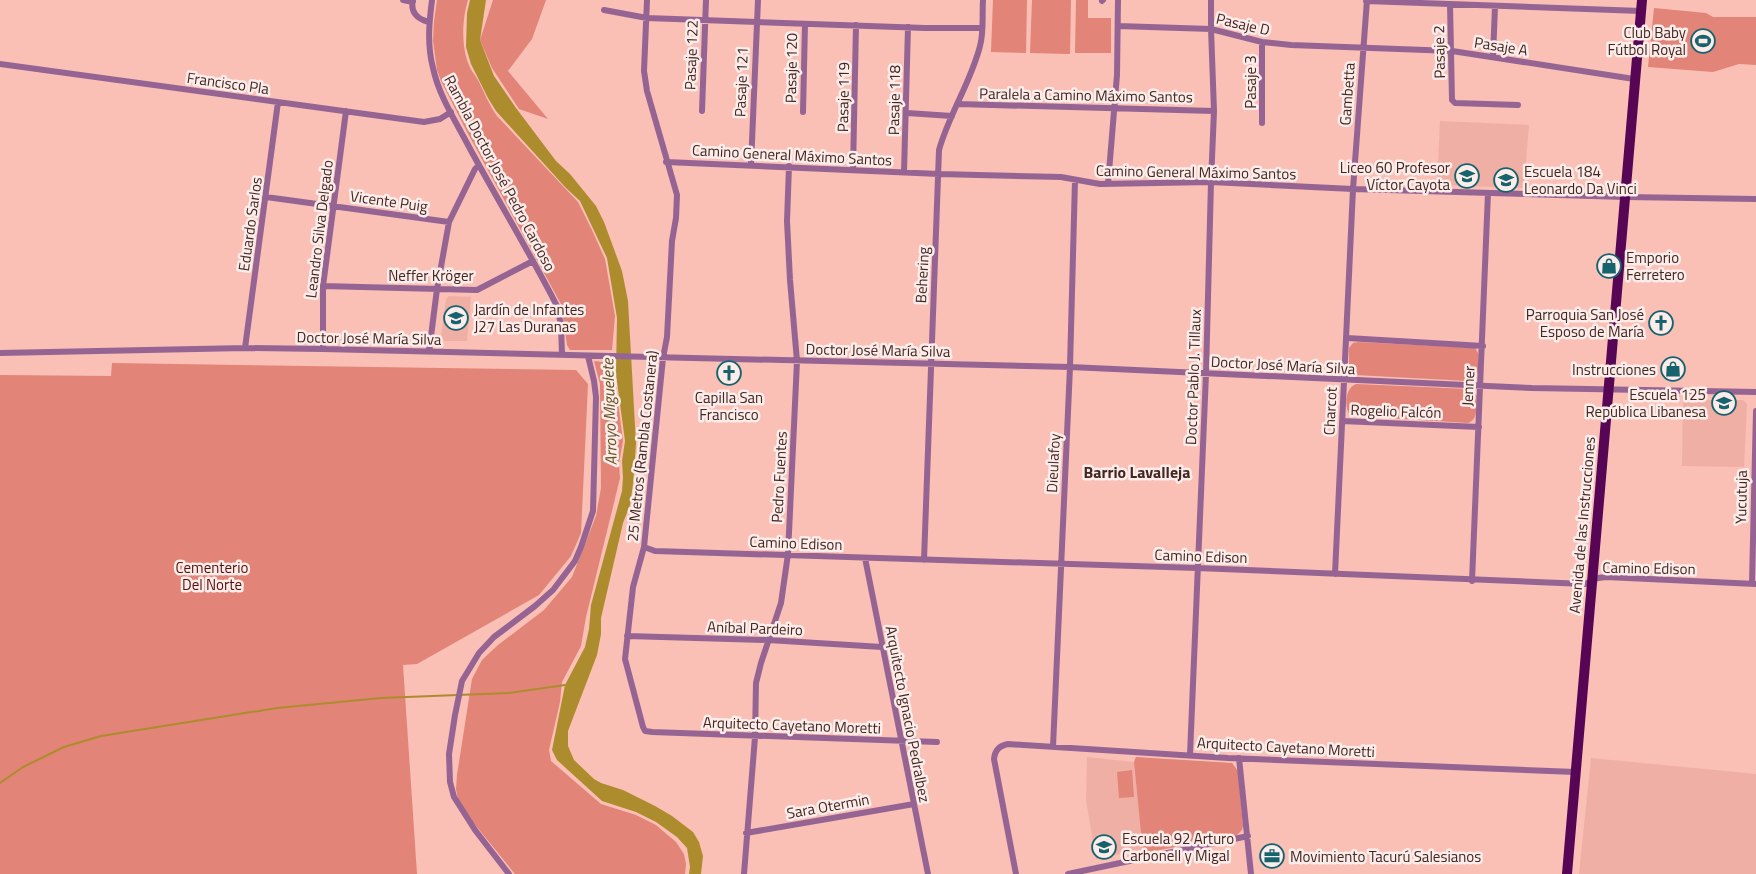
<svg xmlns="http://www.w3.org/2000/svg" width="1756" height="874" viewBox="0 0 1756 874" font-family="'Titillium Web',sans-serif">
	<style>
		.built { fill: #f0afa5 }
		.green { fill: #e28477 }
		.water { fill: #ad8c2d }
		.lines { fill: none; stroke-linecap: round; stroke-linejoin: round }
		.stream { stroke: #ad8c2d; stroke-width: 2 }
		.minor { stroke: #966493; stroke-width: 6 }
		.primary { stroke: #560655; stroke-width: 10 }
		.labels { text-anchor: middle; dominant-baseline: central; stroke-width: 5; stroke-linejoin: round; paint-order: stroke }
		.street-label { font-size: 15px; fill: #422621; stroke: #fcecea }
		.poi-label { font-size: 15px; fill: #422621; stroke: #fcecea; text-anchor: end }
		.park-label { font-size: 15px; fill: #570f0a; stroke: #fcecea }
		.water-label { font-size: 16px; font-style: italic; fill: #655322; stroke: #fcecea }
		.neighbourhood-label { font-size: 16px; font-weight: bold; fill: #422621; stroke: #fcecea }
	</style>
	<rect width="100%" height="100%" fill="#fabfb5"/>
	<path class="built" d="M 1440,121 L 1529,125 L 1524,188 L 1437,185 Z
		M 449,296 L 471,297 L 467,341 L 444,341 L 441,337 L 446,299 Z
		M 1683,400 L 1743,400 L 1747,404 L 1744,467 L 1682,466 Z
		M 1087,757 L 1134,762 L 1143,849 L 1096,859 L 1086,800 Z
		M 1591,758 L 1756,774 L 1756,874 L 1579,874 Z"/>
	<path class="green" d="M 437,0 L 468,0 C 462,19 461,47 469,65 C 471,71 476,76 479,82 C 485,94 489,105 497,116 L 578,202 L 592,230 L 605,259 L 615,316 L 612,350 L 570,350 L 567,345 L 561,304 L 466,130 L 441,81 L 437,70 L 433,41 L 434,21 Z
		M 493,0 L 546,0 L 532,39 L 508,71 L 548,119 L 519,109 L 492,68 L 480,40 Z
		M 993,0 L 1027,0 L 1026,53 L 991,52 Z
		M 1032,0 L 1071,0 L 1070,54 L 1030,53 Z
		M 1076,0 L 1088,0 L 1088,18 L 1111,18 L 1111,53 L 1075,53 Z
		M 1654,8 L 1706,13 L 1713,17 L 1756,17 L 1756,65 L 1739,64 L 1713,72 L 1648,67 Z
		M 1358,342 L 1475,348 L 1478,353 C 1478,364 1482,378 1468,381 L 1355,375 L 1349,370 L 1349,348 L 1353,343 Z
		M 594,361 L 613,363 L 623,441 L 619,463 L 620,478 L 586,617 L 581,646 L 562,682 L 560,702 L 549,750 L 551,761 L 601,804 L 636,815 L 656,825 L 676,842 L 684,854 L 686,864 L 685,874 L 515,874 L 459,805 L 456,789 L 457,775 L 472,679 L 482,660 L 498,645 L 544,610 L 572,577 L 596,516 L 601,488 L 600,384 Z
		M 112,363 L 576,370 L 588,384 L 581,533 L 571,556 L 539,595 L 417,664 L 403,665 L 417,874 L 0,874 L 0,375 L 111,376 Z
		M 1356,384 L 1469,389 L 1472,390 L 1477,396 C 1476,406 1479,419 1468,423 L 1353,416 L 1350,415 C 1344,407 1345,388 1356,384 Z
		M 1136,757 L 1232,763 L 1238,771 L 1243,826 L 1242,830 L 1236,836 L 1143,853 L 1134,762 Z
		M 1132,770 L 1134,797 L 1119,798 L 1117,772 Z"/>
	<path class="water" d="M 470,0 L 486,0 L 480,40 L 494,76 L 516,108 L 556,161 L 570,174 L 596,206 L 604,222 L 622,271 L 628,301 L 636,444 L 633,484 L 630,505 L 623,523 L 601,618 L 601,634 L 597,655 L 568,731 L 568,746 L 574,760 L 594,779 L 601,783 L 623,790 L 655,806 L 672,816 L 693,832 L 699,842 L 703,856 L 701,874 L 689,874 L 690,867 L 687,848 L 677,837 L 656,822 L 636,812 L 602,801 L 557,760 L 552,750 L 565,685 L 585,647 L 589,629 L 591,605 L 622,491 L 623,478 L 622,461 L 625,441 L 616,374 L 617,318 L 607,258 L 580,201 L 566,188 L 505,121 L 496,111 L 488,98 L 471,64 L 466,47 L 467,13 Z"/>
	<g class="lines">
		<path class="stream" d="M 0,783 L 23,767 L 64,747 L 101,736 L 277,708 L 381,698 L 509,693 L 565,685"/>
		<path class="minor" d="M 403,0 L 413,2
			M 413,0 C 410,12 417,19 429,22
			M 432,0 C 429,23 427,45 433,68 C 439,96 455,120 468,145 C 497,199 529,251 557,306 L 561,325 L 562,355
			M 647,0 L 644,71 L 647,91 L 677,195 L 676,218 L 672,241 L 667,337 L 663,358 L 644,547 L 633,587 L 625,659 L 643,727 L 645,731 L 652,732 L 937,742
			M 1102,1 L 1103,0
			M 1366,1 L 1641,11
			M 1450,4 L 1452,100 L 1455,103 L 1518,105
			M 604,10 L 647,18 L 925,28 L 982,28
			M 1118,26 L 1211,29 L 1262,42 L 1291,45 L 1452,51 L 1634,79
			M 1262,42 L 1262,123
			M 1493,57 L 1495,6
			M 0,64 L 424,122 L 440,119 L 451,112
			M 958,104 L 1214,111
			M 702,111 L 706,0
			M 803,112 L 805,24
			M 907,113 L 952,116
			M 666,162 L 939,174 L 1061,177 L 1100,184 L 1211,182 L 1353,189 L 1625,197 L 1756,199
			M 751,165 L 758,0
			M 853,170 L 856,25
			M 904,172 L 908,27
			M 1108,184 L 1117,75 L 1118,0
			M 266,197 L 449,222
			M 323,286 L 477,290 L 533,261
			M 1347,338 L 1483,346
			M 245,348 L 278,102
			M 323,349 L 323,286 L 346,111
			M 429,352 L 437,289 L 449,222 L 475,169 L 479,165
			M 0,353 L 245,348 L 323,349 L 1070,367 L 1532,388 L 1756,392
			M 1342,421 L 1479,427
			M 644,547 L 655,551 L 1197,568 L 1585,584 L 1598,578 L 1606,577 L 1756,584
			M 865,558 L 928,874
			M 924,560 L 939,150 C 949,114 971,82 980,46 C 984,32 982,15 983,0
			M 1335,574 L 1353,189 L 1367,0
			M 1472,581 L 1488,193
			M 1752,583 L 1756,411
			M 627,636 L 768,640 L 882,647
			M 1053,747 L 1070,367 L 1075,180
			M 1190,755 L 1206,374 L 1211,182 L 1214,111 L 1211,29 L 1211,0
			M 1239,758 L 1251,874
			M 746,833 L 914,804
			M 509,874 L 475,830 L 454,797 L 450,782 L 449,754 L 455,715 L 462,681 L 479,653 L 494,637 L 535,606 L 553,590 L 575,561 L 581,547 L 593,511 L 596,397 L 594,381 L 588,356
			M 744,874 L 755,737 L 756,683 L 761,663 L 781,603 L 788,554 L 797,361 L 790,280 L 787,221 L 789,166
			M 1016,874 L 994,759 C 995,750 999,746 1008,744 L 1228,758 L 1575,772
			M 1068,874 L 1248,836"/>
		<path class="primary" d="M 1567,874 L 1642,0"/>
	</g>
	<defs>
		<g id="stadium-ring" transform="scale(1.25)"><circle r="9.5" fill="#fcecea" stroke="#16636d" stroke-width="1.5"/><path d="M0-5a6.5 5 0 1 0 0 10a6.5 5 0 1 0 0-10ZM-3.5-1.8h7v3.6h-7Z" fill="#16636d"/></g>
		<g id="school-ring" transform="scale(1.25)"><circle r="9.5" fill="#fcecea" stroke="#16636d" stroke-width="1.5"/><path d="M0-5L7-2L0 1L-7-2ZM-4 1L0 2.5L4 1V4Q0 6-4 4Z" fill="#16636d"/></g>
		<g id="shop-ring" transform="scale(1.25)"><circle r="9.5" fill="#fcecea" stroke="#16636d" stroke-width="1.5"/><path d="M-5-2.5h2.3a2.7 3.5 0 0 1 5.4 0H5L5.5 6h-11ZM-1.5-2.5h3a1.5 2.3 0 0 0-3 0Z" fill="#16636d"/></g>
		<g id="church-ring" transform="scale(1.25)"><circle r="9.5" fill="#fcecea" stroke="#16636d" stroke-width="1.5"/><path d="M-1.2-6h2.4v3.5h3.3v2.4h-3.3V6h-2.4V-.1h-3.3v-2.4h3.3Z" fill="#16636d"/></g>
		<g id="office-ring" transform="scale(1.25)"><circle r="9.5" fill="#fcecea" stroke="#16636d" stroke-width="1.5"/><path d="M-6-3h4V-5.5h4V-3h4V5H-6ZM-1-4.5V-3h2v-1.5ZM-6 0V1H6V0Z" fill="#16636d"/></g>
	</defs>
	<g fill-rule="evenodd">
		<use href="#stadium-ring" x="1703" y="41"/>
		<use href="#school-ring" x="1467" y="176"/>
		<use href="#school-ring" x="1506" y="180"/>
		<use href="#shop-ring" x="1609" y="266"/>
		<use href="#school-ring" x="456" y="318"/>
		<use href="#church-ring" x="1661" y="323"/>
		<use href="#shop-ring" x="1673" y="369"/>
		<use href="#church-ring" x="729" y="373"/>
		<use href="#school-ring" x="1724" y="403"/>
		<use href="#school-ring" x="1104" y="847"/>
		<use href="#office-ring" x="1272" y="856"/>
	</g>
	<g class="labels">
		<g class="street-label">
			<text transform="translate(1243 24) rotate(13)">Pasaje D</text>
			<text transform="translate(1501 46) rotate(9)">Pasaje A</text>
			<text transform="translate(1439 52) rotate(-91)">Pasaje 2</text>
			<text transform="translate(691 55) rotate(-88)">Pasaje 122</text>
			<text transform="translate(791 68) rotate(-89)">Pasaje 120</text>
			<text transform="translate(741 82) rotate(-88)">Pasaje 121</text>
			<text transform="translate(1250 82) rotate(-90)">Pasaje 3</text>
			<text transform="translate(228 83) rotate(8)">Francisco Pla</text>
			<text transform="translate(1347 94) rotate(-86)">Gambetta</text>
			<text transform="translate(1086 95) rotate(1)">Paralela a Camino Máximo Santos</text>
			<text transform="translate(843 97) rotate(-89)">Pasaje 119</text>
			<text transform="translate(894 100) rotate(-89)">Pasaje 118</text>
			<text transform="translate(792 155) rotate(3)">Camino General Máximo Santos</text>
			<text transform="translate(1196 172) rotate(1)">Camino General Máximo Santos</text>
			<text transform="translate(500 173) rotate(62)">Rambla Doctor José Pedro Cardoso</text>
			<text transform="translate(389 201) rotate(8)">Vicente Puig</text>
			<text transform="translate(250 224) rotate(-82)">Eduardo Sarlos</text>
			<text transform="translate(319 229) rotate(-83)">Leandro Silva Delgado</text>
			<text x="431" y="275">Neffer Kröger</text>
			<text transform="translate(922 275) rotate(-87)">Behering</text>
			<text transform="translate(369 338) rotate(1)">Doctor José María Silva</text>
			<text transform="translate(878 350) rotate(1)">Doctor José María Silva</text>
			<text transform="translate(1283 365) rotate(3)">Doctor José María Silva</text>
			<text transform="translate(1193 377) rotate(-88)">Doctor Pablo J. Tillaux</text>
			<text transform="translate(1468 386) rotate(-87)">Jenner</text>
			<text transform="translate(1330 411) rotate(-87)">Charcot</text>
			<text transform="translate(1396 411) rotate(2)">Rogelio Falcón</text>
			<text transform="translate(642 446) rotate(-84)">25 Metros (Rambla Costanera)</text>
			<text transform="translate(1053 463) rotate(-87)">Dieulafoy</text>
			<text transform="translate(779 477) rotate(-87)">Pedro Fuentes</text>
			<text transform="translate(1741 497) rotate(-89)">Yucutuja</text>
			<text transform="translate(1582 525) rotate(-85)">Avenida de las Instrucciones</text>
			<text transform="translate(796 543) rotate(2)">Camino Edison</text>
			<text transform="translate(1201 556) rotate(2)">Camino Edison</text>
			<text transform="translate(1649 568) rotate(1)">Camino Edison</text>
			<text transform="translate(755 628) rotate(2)">Aníbal Pardeiro</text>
			<text transform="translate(908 714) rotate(79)">Arquitecto Ignacio Pedralbez</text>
			<text transform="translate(792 725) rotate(2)">Arquitecto Cayetano Moretti</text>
			<text transform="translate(1286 747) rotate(3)">Arquitecto Cayetano Moretti</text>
			<text transform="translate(828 806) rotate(-10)">Sara Otermin</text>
		</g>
		<g class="poi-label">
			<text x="1686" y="32">Club Baby<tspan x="1686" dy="17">Fútbol Royal</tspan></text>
			<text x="1450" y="167">Liceo 60 Profesor<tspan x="1450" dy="17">Víctor Cayota</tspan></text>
			<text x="1524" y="171" text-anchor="start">Escuela 184<tspan x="1524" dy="17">Leonardo Da Vinci</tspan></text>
			<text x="1626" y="257" text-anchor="start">Emporio<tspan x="1626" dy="17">Ferretero</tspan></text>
			<text x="474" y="309" text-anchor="start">Jardín de Infantes<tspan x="474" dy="17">J27 Las Duranas</tspan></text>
			<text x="1644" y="314">Parroquia San José<tspan x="1644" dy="17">Esposo de María</tspan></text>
			<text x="1656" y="369">Instrucciones</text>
			<text x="1706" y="394">Escuela 125<tspan x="1706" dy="17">República Libanesa</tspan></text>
			<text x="729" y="397" text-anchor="middle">Capilla San<tspan x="729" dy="17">Francisco</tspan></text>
			<text x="1122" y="838" text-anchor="start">Escuela 92 Arturo<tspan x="1122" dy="17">Carbonell y Migal</tspan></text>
			<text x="1290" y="856" text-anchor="start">Movimiento Tacurú Salesianos</text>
		</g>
		<g class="park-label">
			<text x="212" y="567">Cementerio<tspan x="212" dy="17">Del Norte</tspan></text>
		</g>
		<g class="water-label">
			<text transform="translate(609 412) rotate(-92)">Arroyo Miguelete</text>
		</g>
		<g class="neighbourhood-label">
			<text x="1137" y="472">Barrio Lavalleja</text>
		</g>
	</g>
</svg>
